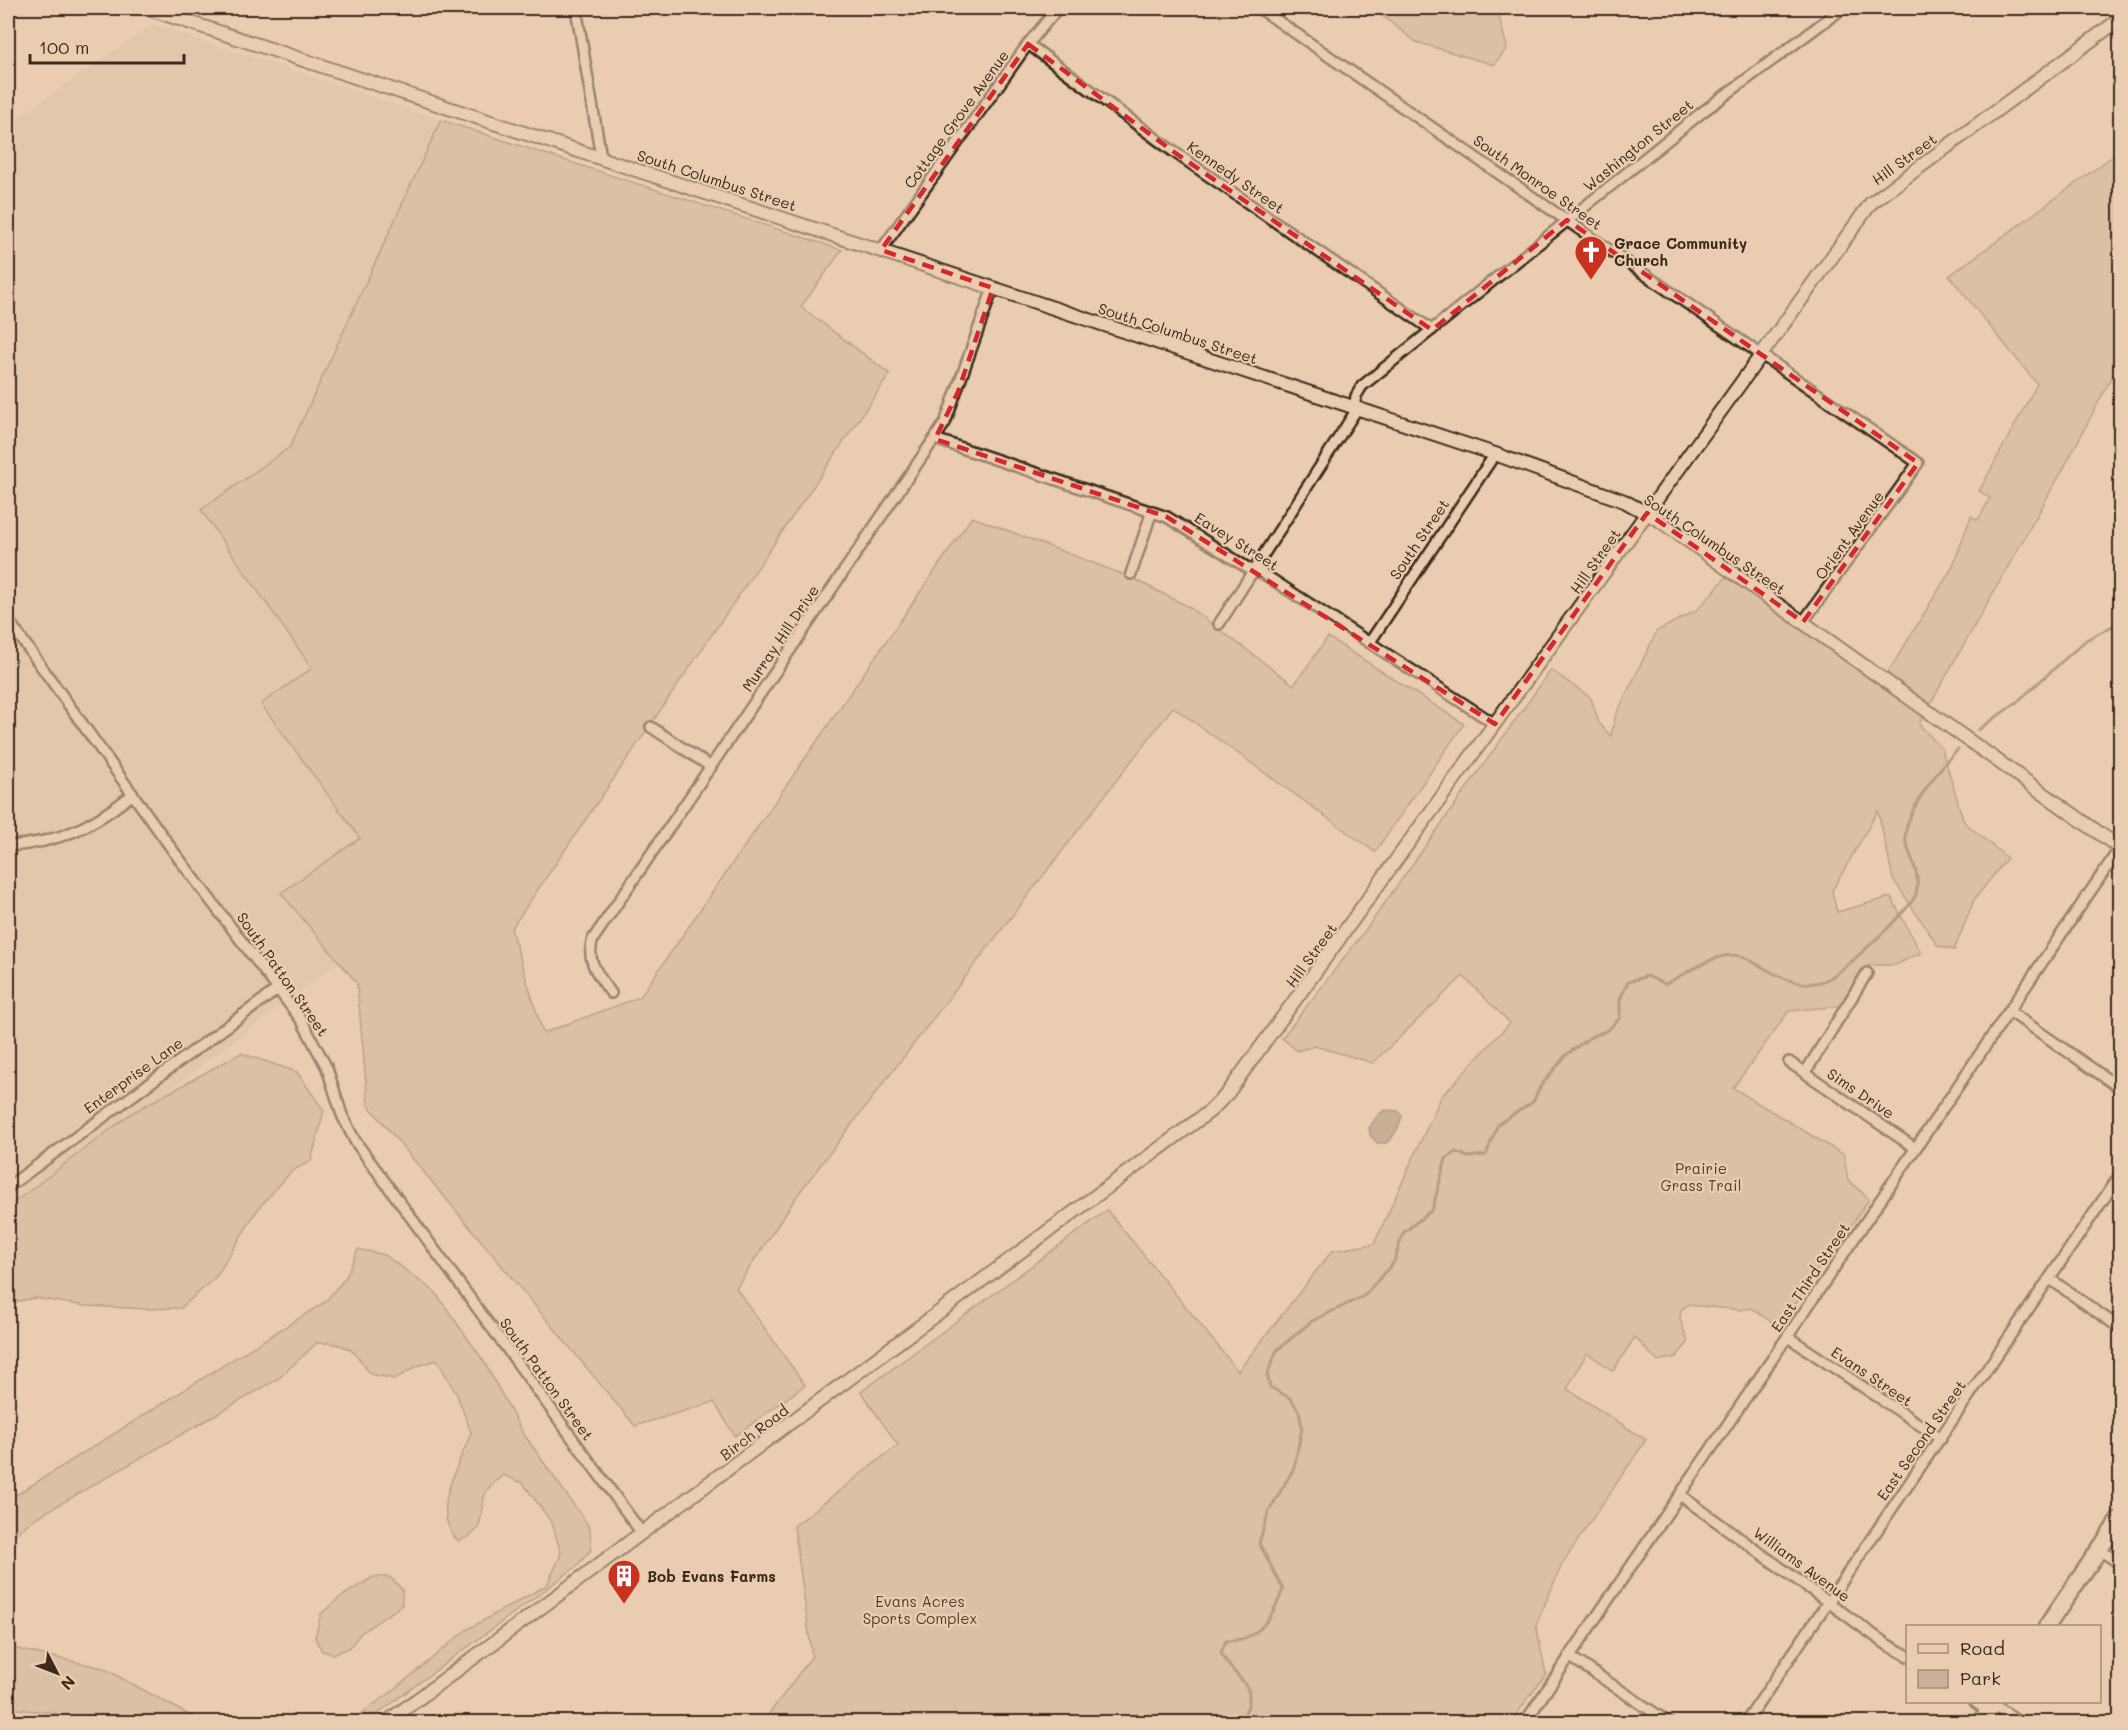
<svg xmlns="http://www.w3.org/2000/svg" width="2128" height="1730" viewBox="0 0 2128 1730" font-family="Mali,sans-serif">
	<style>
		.built { fill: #dabfa4 }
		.green { fill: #cbaf97; stroke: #836c5a; stroke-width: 1.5 }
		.water { fill: #a18974; stroke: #786352; stroke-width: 1.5 }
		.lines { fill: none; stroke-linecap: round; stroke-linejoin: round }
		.stream { stroke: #786352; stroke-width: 3 }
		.minor-casing { stroke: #3b2a1e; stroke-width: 14 }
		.tertiary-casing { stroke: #3b2a1e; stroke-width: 16 }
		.primary-casing { stroke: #3b2a1e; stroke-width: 20 }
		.minor { stroke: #eacdb1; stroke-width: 9 }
		.tertiary { stroke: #eacdb1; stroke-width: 12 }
		.primary { stroke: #eacdb1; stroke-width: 15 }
		.marked { fill: none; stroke: #d62828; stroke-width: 4.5; stroke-dasharray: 12 8; stroke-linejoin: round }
		.labels { text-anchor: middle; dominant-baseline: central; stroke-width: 4.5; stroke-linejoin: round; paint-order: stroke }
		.street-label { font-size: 15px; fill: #3b2a1e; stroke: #eacdb1 }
		.poi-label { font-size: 15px; font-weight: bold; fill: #3b2a1e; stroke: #eacdb1; text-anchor: start }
		.park-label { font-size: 15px; fill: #513e30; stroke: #eacdb1 }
	</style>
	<rect width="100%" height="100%" fill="#eacdb1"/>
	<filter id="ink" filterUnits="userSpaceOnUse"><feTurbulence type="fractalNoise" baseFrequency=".0167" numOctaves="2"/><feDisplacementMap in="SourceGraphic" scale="12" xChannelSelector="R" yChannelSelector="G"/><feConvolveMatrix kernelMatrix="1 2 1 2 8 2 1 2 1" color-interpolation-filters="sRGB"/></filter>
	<g filter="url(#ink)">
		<path class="built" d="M 153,24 L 441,120 L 290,447 L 201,510 L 312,668 L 261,705 L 360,839 L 282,893 L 339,962 L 8,1212 L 8,124 Z"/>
		<path class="green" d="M 1372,8 L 1497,8 L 1507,48 L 1494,65 L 1416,42 Z
			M 441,120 L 842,250 L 801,307 L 890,374 L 511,929 L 543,1033 L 640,997 L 972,517 L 1130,577 L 1189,607 L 1294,685 L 1328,637 L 1464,724 L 1375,852 L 1173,707 L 799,1193 L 736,1288 L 805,1385 L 735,1436 L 714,1402 L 635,1426 L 368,1105 L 357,983 L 281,893 L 360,838 L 261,704 L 312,668 L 201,510 L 290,447 Z
			M 2120,151 L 2120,361 L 2065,466 L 1919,724 L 1942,749 L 1964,822 L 2007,858 L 1974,900 L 1954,950 L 1938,946 L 1893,879 L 1878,811 L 1832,891 L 1837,912 L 1891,897 L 1921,953 L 1895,965 L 1869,965 L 1841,1006 L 1789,1011 L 1733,1088 L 1844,1155 L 1848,1180 L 1869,1199 L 1839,1244 L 1835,1243 L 1780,1328 L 1751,1308 L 1741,1310 L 1688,1305 L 1681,1310 L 1680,1318 L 1688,1343 L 1676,1357 L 1657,1361 L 1635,1337 L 1613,1371 L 1587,1353 L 1567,1389 L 1646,1440 L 1563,1562 L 1536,1625 L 1546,1674 L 1511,1722 L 763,1722 L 812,1656 L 794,1526 L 898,1445 L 861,1392 L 1107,1210 L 1238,1371 L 1332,1251 L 1374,1244 L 1441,1097 L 1510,1023 L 1463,976 L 1373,1063 L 1315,1046 L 1297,1051 L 1282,1038 L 1367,928 L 1551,670 L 1591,698 L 1599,723 L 1611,736 L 1615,717 L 1657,631 L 1697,610 L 1728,575 L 1881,684 L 1952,568 L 1971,516 L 1978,520 L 1990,498 L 1979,491 L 2037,384 L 1949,276 Z
			M 241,1053 L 297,1072 L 324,1111 L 311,1161 L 292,1171 L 257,1210 L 216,1277 L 181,1308 L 146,1309 L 86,1306 L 35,1298 L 8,1303 L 8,1207 L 132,1113 Z
			M 358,1249 L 385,1255 L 435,1292 L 483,1360 L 523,1433 L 590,1528 L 591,1550 L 576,1567 L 366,1722 L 349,1722 L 390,1693 L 466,1630 L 547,1585 L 561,1554 L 552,1523 L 523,1483 L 503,1475 C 498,1480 489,1486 486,1492 C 477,1515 489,1532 458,1541 C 428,1511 460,1465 471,1432 L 457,1395 L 437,1360 L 417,1366 L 395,1379 L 370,1374 C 354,1349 347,1342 317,1343 L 278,1379 L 34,1519 L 8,1540 L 8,1500 L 325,1302 L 346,1277 Z
			M 373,1577 L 390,1577 L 402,1589 L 402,1605 L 361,1633 L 349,1648 L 335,1654 L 322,1651 L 315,1638 L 321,1614 L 339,1598 Z
			M 8,1647 L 103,1668 L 202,1722 L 81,1722 L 54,1713 L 8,1708 Z"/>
		<path class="water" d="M 1385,1110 L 1398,1111 L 1402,1116 C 1400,1126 1394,1137 1386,1143 L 1377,1143 L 1370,1135 L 1369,1128 L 1378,1115 Z"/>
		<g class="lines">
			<path class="stream" d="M 1978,730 L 2017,702 L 2086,640 L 2120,622
				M 1240,1722 C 1265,1682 1233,1682 1221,1652 L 1226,1641 C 1259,1641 1273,1617 1283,1589 L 1259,1543 L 1269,1511 L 1294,1468 L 1302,1428 L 1299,1411 L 1290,1398 L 1270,1387 L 1267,1375 L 1277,1350 L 1312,1321 L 1364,1296 L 1394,1262 L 1403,1233 L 1432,1210 L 1446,1159 L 1456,1152 L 1468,1157 L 1486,1155 L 1498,1124 L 1533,1102 L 1540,1087 L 1566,1055 L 1589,1038 L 1608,1030 L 1620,1018 L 1620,999 L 1628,982 L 1647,976 L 1665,984 C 1687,974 1715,951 1740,956 C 1746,957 1752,962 1757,964 C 1779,977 1803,991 1828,979 C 1843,972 1912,908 1916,894 C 1921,874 1911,860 1906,842 C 1900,817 1941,766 1958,749"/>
			<g class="minor-casing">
				<path id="minor" d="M 576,8 L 601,157
					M 1259,8 L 1918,463 L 1803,622
					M 1028,44 L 1174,152 L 1432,330
					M 881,250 L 1028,44 L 1058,8
					M 1354,408 L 1356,396 L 1362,386 L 1701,113 L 1843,8
					M 935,439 L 1167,517 L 1251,570 L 1262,573 L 1495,724
					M 1131,574 L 1152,511
					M 8,620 L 174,852 L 302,1021 L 327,1068 L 342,1115 L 355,1141 L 641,1532
					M 1219,624 L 1357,409
					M 1370,642 L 1495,454
					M 651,727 L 711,767
					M 8,846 C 60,843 93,826 133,794
					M 611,993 C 599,976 585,961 593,939 L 945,423 L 993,288
					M 2009,1011 L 2120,1088
					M 1789,1062 L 1915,1148
					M 1805,1073 L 1867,973
					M 8,1187 L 278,989
					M 2050,1279 L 2120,1328
					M 1788,1337 L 1941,1439
					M 1680,1495 L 1886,1644 L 1908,1656
					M 2099,1549 L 2120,1564
					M 1569,1656 L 1668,1722
					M 1975,1702 L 1988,1712
					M 1993,1704 L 2020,1722
					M 1525,1722 L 2120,848
					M 1746,1722 L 2120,1175"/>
			</g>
			<g class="tertiary-casing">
				<path id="tertiary" d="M 146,8 L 1495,454 L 1624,501 L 1659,520 L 2120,848
					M 387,1722 C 661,1518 936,1315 1210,1111 L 1227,1094 L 1871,203 L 2120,19"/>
			</g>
			<g class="primary-casing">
				<path id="primary" d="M 2047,1626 L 2120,1519
					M 1981,1722 L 1995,1702"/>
			</g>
			<use href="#minor" class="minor"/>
			<use href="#tertiary" class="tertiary"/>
			<use href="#primary" class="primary"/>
		</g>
	</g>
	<path d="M0 0H2128V1730H0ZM 1028,44 L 1174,152 L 1432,330 L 1567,220 L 1918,463 L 1803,622 L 1647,513 L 1495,724 L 1167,517 L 935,439 L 958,392 L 993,288 L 881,250 Z" fill="#eacdb1" fill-opacity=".55" fill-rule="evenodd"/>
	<path class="marked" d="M 1028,44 L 1174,152 L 1432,330 L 1567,220 L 1918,463 L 1803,622 L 1647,513 L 1495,724 L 1167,517 L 935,439 L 958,392 L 993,288 L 881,250 Z"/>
	<defs>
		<g id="church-pin" transform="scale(1.725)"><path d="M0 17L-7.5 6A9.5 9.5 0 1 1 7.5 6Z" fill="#c8321e" stroke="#eacdb1"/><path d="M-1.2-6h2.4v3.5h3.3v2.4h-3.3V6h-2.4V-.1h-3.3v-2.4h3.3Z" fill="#fff"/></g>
		<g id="building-pin" transform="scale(1.725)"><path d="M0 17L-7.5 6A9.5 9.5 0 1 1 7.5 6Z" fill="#c8321e" stroke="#eacdb1"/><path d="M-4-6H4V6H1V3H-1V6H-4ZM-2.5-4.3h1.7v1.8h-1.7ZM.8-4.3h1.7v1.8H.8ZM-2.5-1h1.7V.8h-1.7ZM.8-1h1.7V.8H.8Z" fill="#fff"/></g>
	</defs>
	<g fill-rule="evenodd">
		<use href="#church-pin" x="1591" y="252"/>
		<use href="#building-pin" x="624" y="1576"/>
	</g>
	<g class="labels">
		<g class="street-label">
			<text transform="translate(956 119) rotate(-54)">Cottage Grove Avenue</text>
			<text transform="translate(1638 145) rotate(-39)">Washington Street</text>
			<text transform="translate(1904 159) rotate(-36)">Hill Street</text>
			<text transform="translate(1236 177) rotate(35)">Kennedy Street</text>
			<text transform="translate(717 180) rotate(18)">South Columbus Street</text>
			<text transform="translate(1538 182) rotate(35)">South Monroe Street</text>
			<text transform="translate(1178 333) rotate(18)">South Columbus Street</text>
			<text transform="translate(1849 535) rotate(-54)">Orient Avenue</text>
			<text transform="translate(1419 539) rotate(-56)">South Street</text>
			<text transform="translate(1237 541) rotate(32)">Eavey Street</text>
			<text transform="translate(1715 544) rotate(34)">South Columbus Street</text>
			<text transform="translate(1595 561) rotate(-55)">Hill Street</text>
			<text transform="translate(780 638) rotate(-56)">Murray Hill Drive</text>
			<text transform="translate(1311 955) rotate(-54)">Hill Street</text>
			<text transform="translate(283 974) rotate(55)">South Patton Street</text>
			<text transform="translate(133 1075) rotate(-36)">Enterprise Lane</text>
			<text transform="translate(1861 1093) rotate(34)">Sims Drive</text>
			<text transform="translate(1810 1277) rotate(-56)">East Third Street</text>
			<text transform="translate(1872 1376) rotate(34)">Evans Street</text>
			<text transform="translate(547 1379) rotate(54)">South Patton Street</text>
			<text transform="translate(754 1432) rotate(-37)">Birch Road</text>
			<text transform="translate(1921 1440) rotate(-55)">East Second Street</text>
			<text transform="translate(1802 1564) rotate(36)">Williams Avenue</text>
		</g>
		<g class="poi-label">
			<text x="1614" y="243">Grace Community<tspan x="1614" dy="17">Church</tspan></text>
			<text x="647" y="1576">Bob Evans Farms</text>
		</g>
		<g class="park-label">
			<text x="1701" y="1168">Prairie<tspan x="1701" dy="17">Grass Trail</tspan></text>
			<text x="920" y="1601">Evans Acres<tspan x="920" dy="17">Sports Complex</tspan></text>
		</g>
	</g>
	<rect width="2128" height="1730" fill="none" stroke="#eacdb1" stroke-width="30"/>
	<rect x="15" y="15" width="2098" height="1700" fill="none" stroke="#3b2a1e" stroke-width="2" filter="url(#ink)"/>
	<rect x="1906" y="1625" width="195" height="78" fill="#eacdb1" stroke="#a48c76" stroke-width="1.5"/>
	<rect x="1918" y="1644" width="30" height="9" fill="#eacdb1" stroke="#a48c76" stroke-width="1.5"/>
	<text x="1960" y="1655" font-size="18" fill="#3b2a1e">Road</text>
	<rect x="1918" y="1670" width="30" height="18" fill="#cbaf97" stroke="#a48c76" stroke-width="1.5"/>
	<text x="1960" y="1685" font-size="18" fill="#3b2a1e">Park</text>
	<g transform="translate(57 1673) rotate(132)" stroke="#eacdb1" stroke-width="4.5" paint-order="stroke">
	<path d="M0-4.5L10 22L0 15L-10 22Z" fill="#3b2a1e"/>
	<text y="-9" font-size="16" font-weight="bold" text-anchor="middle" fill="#3b2a1e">N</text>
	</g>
	<path d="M30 54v9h154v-9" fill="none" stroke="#3b2a1e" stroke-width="3"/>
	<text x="39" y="54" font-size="18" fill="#3b2a1e" stroke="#eacdb1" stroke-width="4.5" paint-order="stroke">100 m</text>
</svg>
